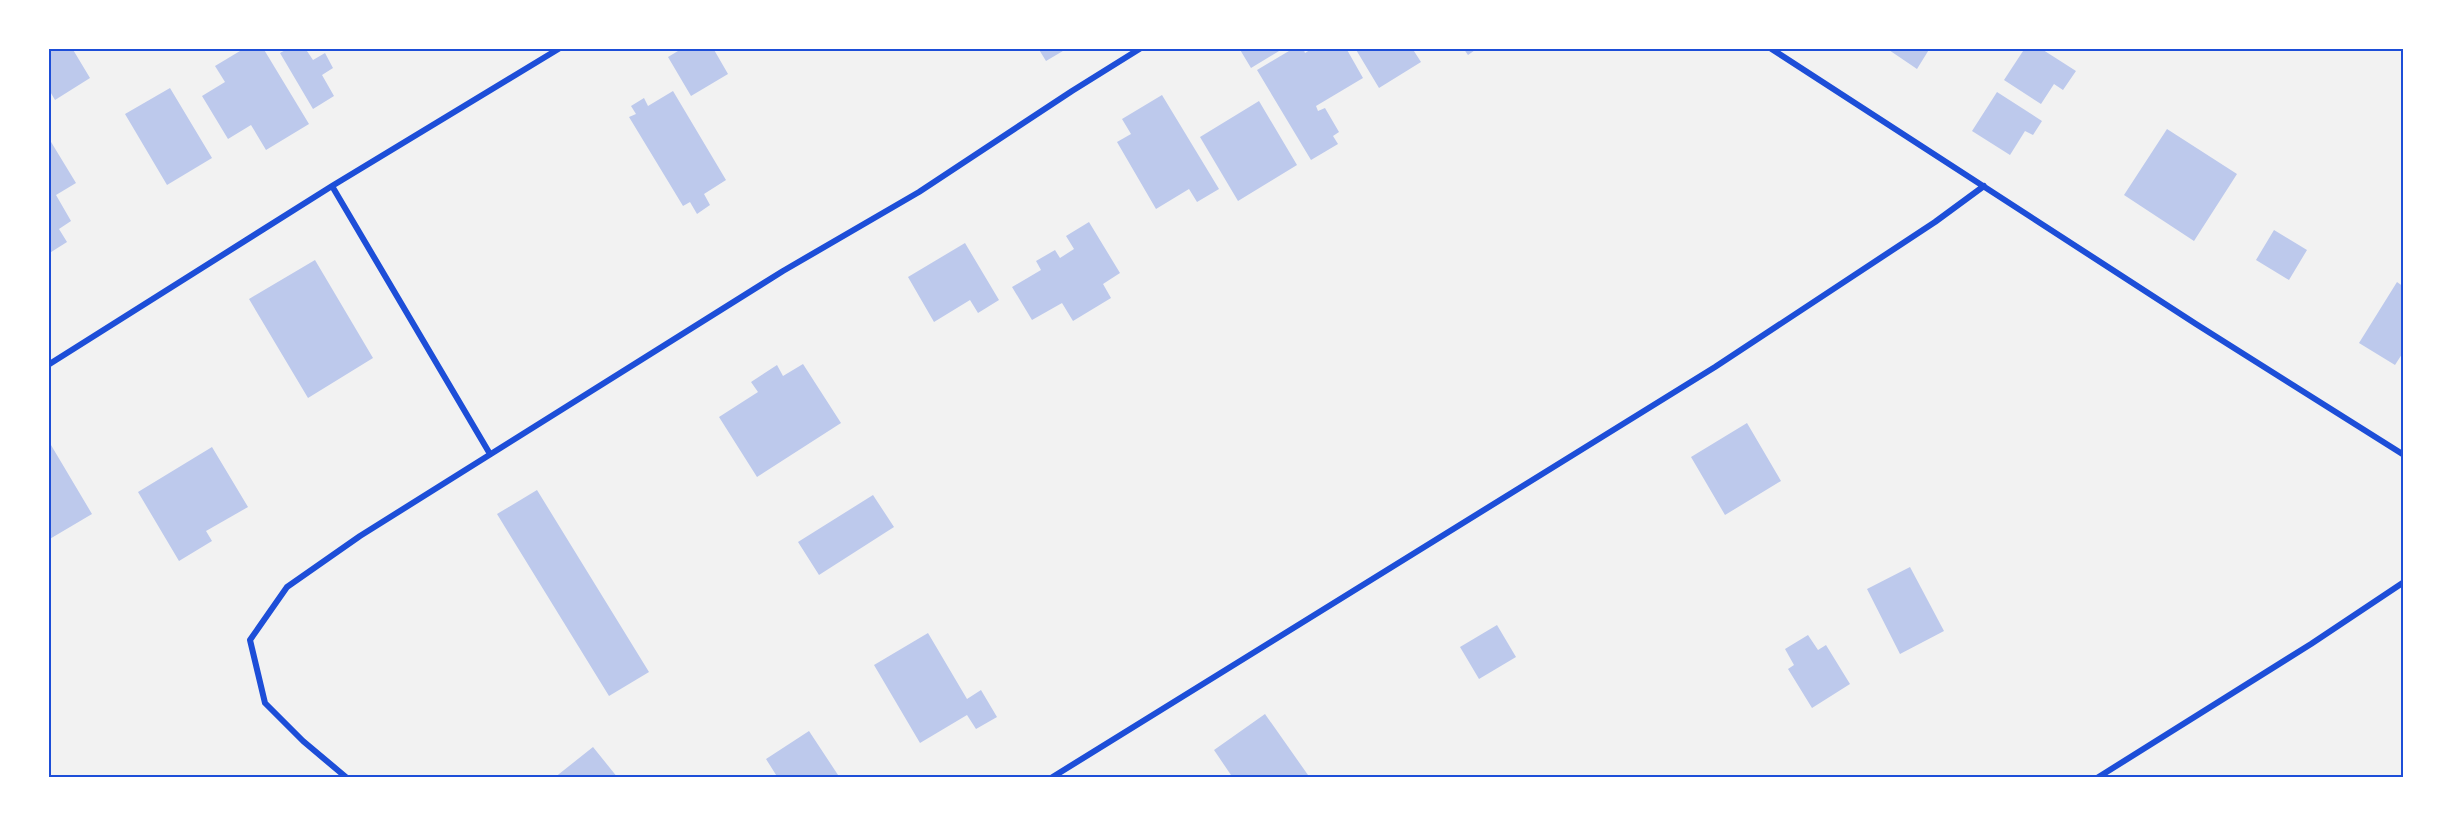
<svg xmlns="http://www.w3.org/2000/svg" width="2452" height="826" viewBox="0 0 2452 826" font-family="Poppins,sans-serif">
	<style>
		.building { fill: #bdc9ec }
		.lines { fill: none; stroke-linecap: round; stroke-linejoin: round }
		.minor { stroke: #1d4ed8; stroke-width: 6 }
		.neatline { fill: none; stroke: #1d4ed8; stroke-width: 2 }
	</style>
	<rect width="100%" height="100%" fill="#f2f2f2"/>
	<path class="building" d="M 48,48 L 72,48 L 90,78 L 55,100 L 48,88 Z
		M 245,48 L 263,48 L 309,124 L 266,150 L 251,125 L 228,139 L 202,96 L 225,82 L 215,66 Z
		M 289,48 L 305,48 L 313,60 L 325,53 L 333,68 L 322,75 L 334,96 L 313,109 L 280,53 Z
		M 683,48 L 713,48 L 728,74 L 691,96 L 668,57 Z
		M 1038,48 L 1068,48 L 1046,61 Z
		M 1239,48 L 1284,48 L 1251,68 Z
		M 1294,48 L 1303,48 L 1305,53 L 1313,48 L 1324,48 L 1326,51 L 1332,48 L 1346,48 L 1363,78 L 1316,106 L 1318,111 L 1325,108 L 1339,132 L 1333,136 L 1338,144 L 1311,160 L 1257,70 Z
		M 1355,48 L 1412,48 L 1421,62 L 1379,88 Z
		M 1463,48 L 1478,48 L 1468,55 Z
		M 1886,48 L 1930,48 L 1917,69 Z
		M 2025,48 L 2040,48 L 2076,71 L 2063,90 L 2054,84 L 2041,104 L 2004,80 Z
		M 170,88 L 212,158 L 167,185 L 125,114 Z
		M 673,91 L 726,180 L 704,194 L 710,205 L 697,214 L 690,202 L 683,206 L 629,117 L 636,114 L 631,106 L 644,98 L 648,106 Z
		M 1997,92 L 2042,121 L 2033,135 L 2025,131 L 2010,155 L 1972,131 Z
		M 1162,95 L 1219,189 L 1197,202 L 1189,189 L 1156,209 L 1117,142 L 1131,134 L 1122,119 Z
		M 1259,101 L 1297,165 L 1238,201 L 1200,137 Z
		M 2167,129 L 2237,174 L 2194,241 L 2124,195 Z
		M 48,137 L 76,183 L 56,195 L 71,221 L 59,229 L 67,242 L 48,254 Z
		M 1089,222 L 1120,273 L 1103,284 L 1111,298 L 1073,321 L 1062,303 L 1032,320 L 1012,287 L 1041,270 L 1036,261 L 1055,250 L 1060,258 L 1074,249 L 1066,236 Z
		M 2274,230 L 2307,250 L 2289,280 L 2256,260 Z
		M 965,243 L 999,300 L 978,313 L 970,300 L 934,322 L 908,277 Z
		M 315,260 L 373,358 L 308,398 L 249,299 Z
		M 2397,282 L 2404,287 L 2404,351 L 2395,365 L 2359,343 Z
		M 803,364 L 841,423 L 757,477 L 719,417 L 758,392 L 751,382 L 777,365 L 783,376 Z
		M 1747,423 L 1781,481 L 1725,515 L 1691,457 Z
		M 48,440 L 92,514 L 48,540 Z
		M 212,447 L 248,507 L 206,531 L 212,541 L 179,561 L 138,492 Z
		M 537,490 L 649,672 L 609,696 L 497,514 Z
		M 873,495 L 894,527 L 819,575 L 798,542 Z
		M 1910,567 L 1944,631 L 1900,654 L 1867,589 Z
		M 1497,625 L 1516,657 L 1479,679 L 1460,647 Z
		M 928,633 L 967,699 L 981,690 L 997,717 L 976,729 L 967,715 L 920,743 L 874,665 Z
		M 1808,635 L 1818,650 L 1826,645 L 1850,684 L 1812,708 L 1788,669 L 1794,665 L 1785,649 Z
		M 1265,714 L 1308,775 L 1304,778 L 1233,778 L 1214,750 Z
		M 809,731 L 840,778 L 778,778 L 766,759 Z
		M 593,747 L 618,778 L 554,778 Z"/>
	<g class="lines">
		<path class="minor" d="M 1770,48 L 2196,324 L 2404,455
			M 332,186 L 490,454
			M 48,365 L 332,186 L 560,48
			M 347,778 L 303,741 L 265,703 L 250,640 L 287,587 L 360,536 L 783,271 L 919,192 L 1072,91 L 1141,48
			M 1051,778 L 1715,367 L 1935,222 L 1984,186
			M 2097,778 L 2311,644 L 2404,582"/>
	</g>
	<rect width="2452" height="826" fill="none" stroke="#ffffff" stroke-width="99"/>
	<rect x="50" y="50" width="2352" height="726" class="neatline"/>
</svg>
